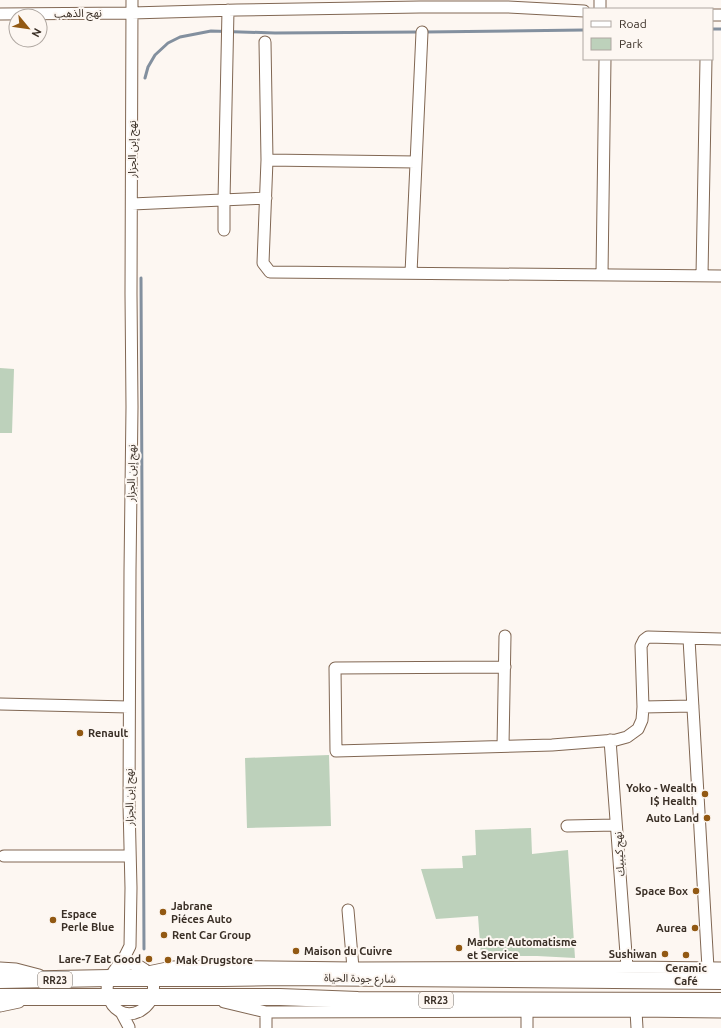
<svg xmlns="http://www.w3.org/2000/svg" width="721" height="1028" viewBox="0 0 721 1028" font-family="Ubuntu,'Noto Sans Arabic',sans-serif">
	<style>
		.green { fill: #bdd1bb }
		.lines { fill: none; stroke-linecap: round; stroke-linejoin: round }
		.stream { stroke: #83909f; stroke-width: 3 }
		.minor-casing { stroke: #816753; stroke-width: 13 }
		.highway-casing { stroke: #816753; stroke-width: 18 }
		.minor { stroke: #fff; stroke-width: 11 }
		.highway { stroke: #fff; stroke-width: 16 }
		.poi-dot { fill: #925913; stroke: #fdf7f2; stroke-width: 1.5 }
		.labels { text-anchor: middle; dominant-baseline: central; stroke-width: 4; stroke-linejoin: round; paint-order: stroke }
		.shield { fill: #fdf7f2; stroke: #756c64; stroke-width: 1 }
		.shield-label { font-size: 10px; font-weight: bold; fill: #3b3027 }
		.street-label { font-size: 11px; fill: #3b3027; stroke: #fdf7f2 }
		.poi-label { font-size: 11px; font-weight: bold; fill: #3b3027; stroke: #fdf7f2; text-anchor: start }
	</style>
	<rect width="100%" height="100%" fill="#fdf7f2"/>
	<path class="green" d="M 0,368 L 14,369 L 12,433 L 0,433 Z
		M 329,755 L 331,826 L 247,828 L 245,758 Z
		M 531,828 L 532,854 L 568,850 L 575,958 L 537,956 L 481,956 L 478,916 L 436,919 L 421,869 L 463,868 L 462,856 L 476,855 L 475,830 Z"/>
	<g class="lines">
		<path class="stream" d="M 712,29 L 721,29
			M 425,32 L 584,30
			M 145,78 L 148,67 L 155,55 L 168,43 L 180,37 L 211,31 L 275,33 L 419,32
			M 141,278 L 144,949"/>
		<g class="minor-casing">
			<path id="minor" d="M 600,0 L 600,9
				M 0,14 L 132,13 L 237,10 L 420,7 L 508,7 L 584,11
				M 712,15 L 721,15
				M 265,42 L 267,160 L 263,263 L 270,272 L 721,276
				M 267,160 L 416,162
				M 132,204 L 266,198
				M 224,230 L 224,200 L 228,10
				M 411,273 L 422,32
				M 602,274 L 605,59
				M 702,275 L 706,59
				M 689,639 L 708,968
				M 505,667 L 335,668 L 336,751 L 552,745 L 616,740 L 627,737 L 638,729 L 642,720 L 643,707 L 641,646 L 644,640 L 648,637 L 721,639
				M 0,704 L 129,707
				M 643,707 L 693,706
				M 610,740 L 627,967
				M 503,746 L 505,636
				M 567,826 L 616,825
				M 4,856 L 130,856
				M 348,910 L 353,968
				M 131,964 C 145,966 156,977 153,992 C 152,1000 147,1007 140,1011 C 108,1027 90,969 131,964 Z
				M 0,968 L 16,969 L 39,975
				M 114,971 L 125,956 L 130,946 L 131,888 L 129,805 L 130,571 L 132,407 L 131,294 L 132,0
				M 148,972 L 172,967 L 206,966 L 353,968 L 627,967 L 721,968
				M 224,1002 L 266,1012 L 636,1011 L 721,1012
				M 0,1006 L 19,1002
				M 636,1011 L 637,1028
				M 121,1012 L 129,1027
				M 266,1028 L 266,1012
				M 527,1028 L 527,1012"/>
		</g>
		<g class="highway-casing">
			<path id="highway" d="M 0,980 L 110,978 L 223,978 L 281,977 L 721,981
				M 0,997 L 280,997 L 358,1000 L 721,1001"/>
		</g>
		<use href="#minor" class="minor"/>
		<use href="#highway" class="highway"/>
	</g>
	<g class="poi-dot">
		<circle cx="80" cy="733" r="4"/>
		<circle cx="705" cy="794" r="4"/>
		<circle cx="707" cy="818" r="4"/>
		<circle cx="696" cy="891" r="4"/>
		<circle cx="163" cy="912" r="4"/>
		<circle cx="53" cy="920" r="4"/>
		<circle cx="695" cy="928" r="4"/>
		<circle cx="164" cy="935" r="4"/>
		<circle cx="459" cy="948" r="4"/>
		<circle cx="296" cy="951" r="4"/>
		<circle cx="665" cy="954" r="4"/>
		<circle cx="686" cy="955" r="4"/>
		<circle cx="149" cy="959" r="4"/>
		<circle cx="168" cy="960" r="4"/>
	</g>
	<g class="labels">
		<g class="shield">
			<rect x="38" y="972" width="34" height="16" rx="3"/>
			<rect x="419" y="992" width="34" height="16" rx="3"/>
		</g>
		<g class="shield-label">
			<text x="55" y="980">RR23</text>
			<text x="436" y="1000">RR23</text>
		</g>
		<g class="street-label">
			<text transform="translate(78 13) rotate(-1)">نهج الذهب</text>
			<text transform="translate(132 149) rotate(-90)">نهج إبن الجزار</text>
			<text transform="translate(131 473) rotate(-89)">نهج إبن الجزار</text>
			<text transform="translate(129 797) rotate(-91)">نهج إبن الجزار</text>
			<text transform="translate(619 854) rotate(-94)">نهج كيبيك</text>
			<text transform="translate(360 978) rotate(1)">شارع جودة الحياة</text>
		</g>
		<g class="poi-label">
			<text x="88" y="733">Renault</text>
			<text x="697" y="788" text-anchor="end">Yoko - Wealth<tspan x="697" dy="13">I$ Health</tspan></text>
			<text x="699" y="818" text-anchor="end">Auto Land</text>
			<text x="688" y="891" text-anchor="end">Space Box</text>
			<text x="171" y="906">Jabrane<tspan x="171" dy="13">Piéces Auto</tspan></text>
			<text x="61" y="914">Espace<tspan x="61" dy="13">Perle Blue</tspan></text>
			<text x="687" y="928" text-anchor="end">Aurea</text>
			<text x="172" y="935">Rent Car Group</text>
			<text x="467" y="942">Marbre Automatisme<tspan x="467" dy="13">et Service</tspan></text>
			<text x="304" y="951">Maison du Cuivre</text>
			<text x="657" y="954" text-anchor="end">Sushiwan</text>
			<text x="141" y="959" text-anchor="end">Lare-7 Eat Good</text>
			<text x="176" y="960">Mak Drugstore</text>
			<text x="686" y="968" text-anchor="middle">Ceramic<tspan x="686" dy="13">Café</tspan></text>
		</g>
	</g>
	<rect x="583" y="8" width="130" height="52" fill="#fdf7f2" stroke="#afa7a1"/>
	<rect x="591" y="21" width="20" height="6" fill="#ffffff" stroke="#afa7a1"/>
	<text x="619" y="28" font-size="12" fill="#3b3027">Road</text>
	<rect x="591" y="38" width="20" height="12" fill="#bdd1bb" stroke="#afa7a1"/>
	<text x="619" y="48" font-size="12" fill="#3b3027">Park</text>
	<g transform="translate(28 28) rotate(119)"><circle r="19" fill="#fdf7f2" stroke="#afa7a1"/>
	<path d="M0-3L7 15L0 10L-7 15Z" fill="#925913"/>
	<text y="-6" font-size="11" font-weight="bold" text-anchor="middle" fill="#3b3027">N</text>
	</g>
</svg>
